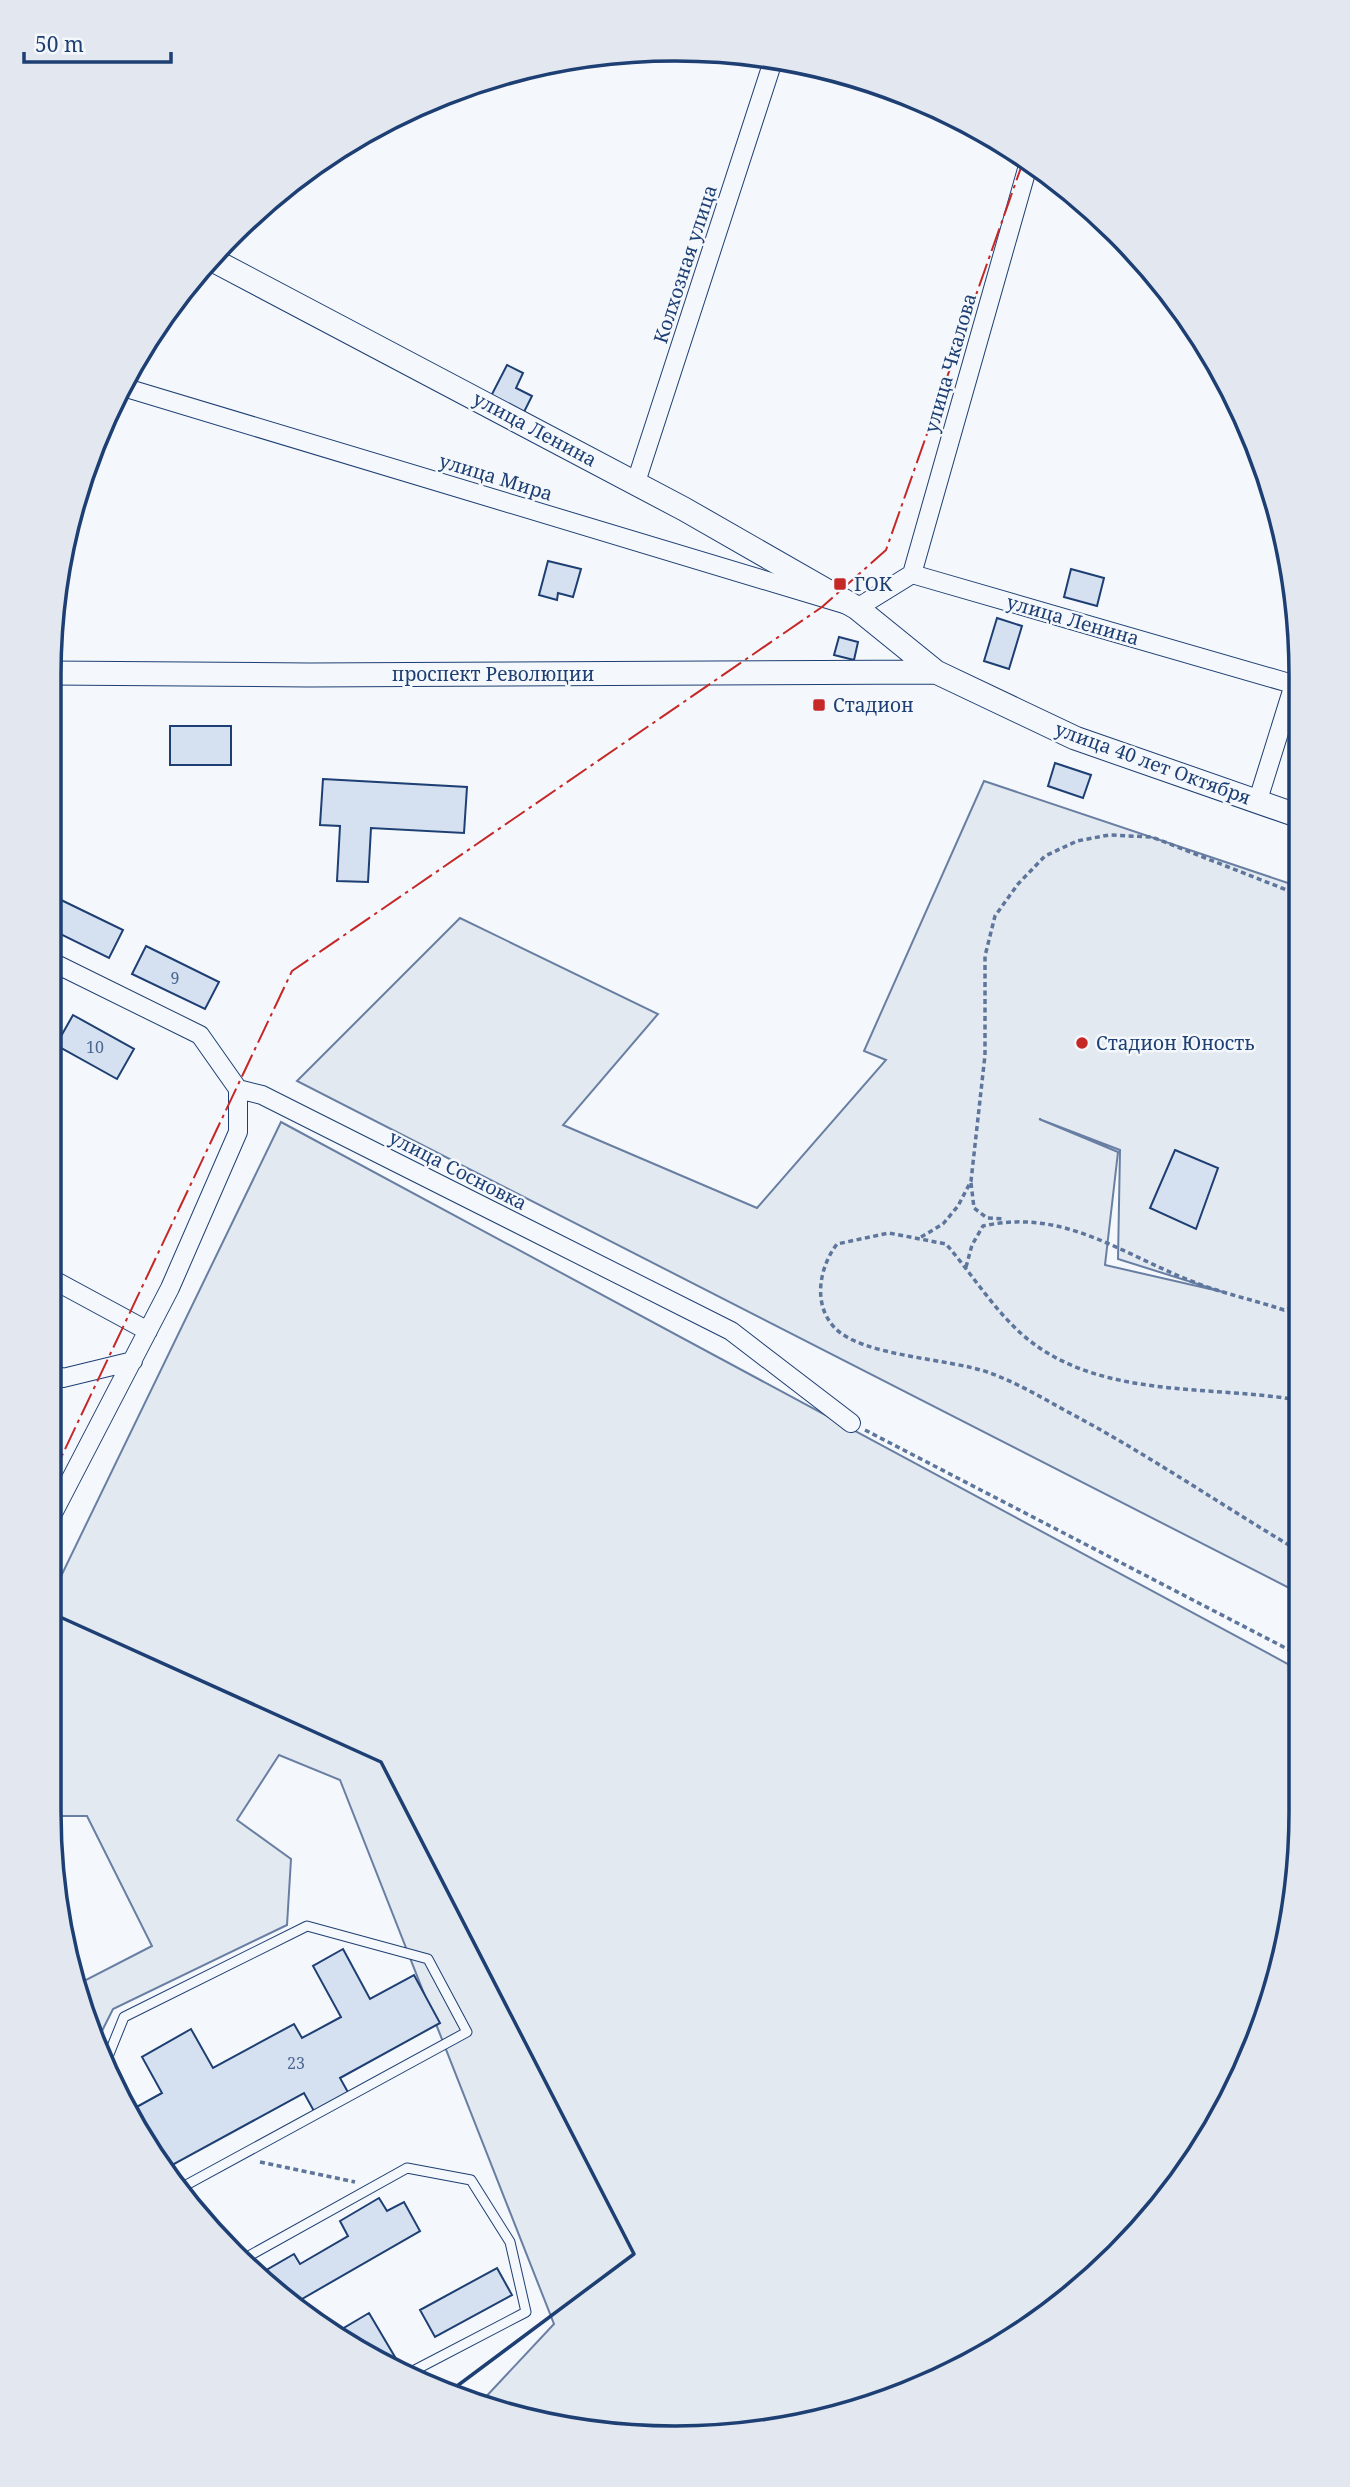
<svg xmlns="http://www.w3.org/2000/svg" width="1350" height="2487" viewBox="0 0 1350 2487" font-family="'Noto Serif',serif">
	<style>
		.green { fill: #e3e9f0; stroke: #687fa3; stroke-width: 2; fill-rule: evenodd }
		.building { fill: #d5e0f0; stroke: #1d3f73; stroke-width: 2 }
		.lines { fill: none; stroke-linecap: round; stroke-linejoin: round }
		.service-casing { stroke: #1d3f73; stroke-width: 11 }
		.minor-casing { stroke: #1d3f73; stroke-width: 20 }
		.tertiary-casing { stroke: #1d3f73; stroke-width: 25 }
		.path { stroke: #5e769c; stroke-width: 3.5; stroke-dasharray: 5 3.5; stroke-linecap: butt }
		.service { stroke: #f4f7fb; stroke-width: 9 }
		.minor { stroke: #f4f7fb; stroke-width: 18 }
		.tertiary { stroke: #f4f7fb; stroke-width: 23 }
		.wall { stroke: #1d3f73; stroke-width: 3.5 }
		.power { stroke: #c62828; stroke-width: 2; stroke-dasharray: 24 5 3.5 5; stroke-linecap: butt }
		.poi-dot { fill: #c62828; stroke: #f4f7fb; stroke-width: 2.5 }
		.labels { text-anchor: middle; dominant-baseline: central; stroke-width: 5; stroke-linejoin: round; paint-order: stroke }
		.number-label { font-size: 16px; fill: #4b6792 }
		.street-label { font-size: 19px; fill: #1d3f73; stroke: #f4f7fb }
		.poi-label { font-size: 19px; fill: #1d3f73; stroke: #f4f7fb; text-anchor: start }
		.rim { fill: none; stroke: #1d3f73; stroke-width: 3.5 }
	</style>
	<rect width="100%" height="100%" fill="#f4f7fb"/>
	<path class="green" d="M 984,781 L 1297,886 L 1299,1593 L 297,1081 L 460,918 L 658,1014 L 563,1125 L 757,1208 L 886,1060 L 864,1051 ZM 1039,1119 L 1120,1150 L 1118,1259 L 1223,1292 L 1105,1265 L 1118,1152 Z
		M 281,1122 L 1299,1670 L 1300,1853 L 1280,1974 L 1217,2125 L 1088,2282 L 915,2390 L 716,2437 L 513,2417 L 481,2402 L 554,2324 L 340,1780 L 279,1755 L 237,1820 L 291,1859 L 287,1925 L 113,2009 L 97,2041 L 82,2014 L 78,1984 L 152,1946 L 87,1816 L 50,1816 L 49,1601 Z"/>
	<path class="building" d="M 276,195 L 263,220 L 254,216 Z
		M 507,365 L 523,373 L 516,388 L 532,396 L 523,414 L 490,398 Z
		M 548,561 L 581,569 L 573,597 L 558,593 L 557,600 L 539,595 Z
		M 1071,569 L 1104,578 L 1097,606 L 1064,597 Z
		M 997,618 L 1022,626 L 1009,669 L 984,661 Z
		M 839,637 L 858,642 L 854,660 L 834,655 Z
		M 170,726 L 231,726 L 231,765 L 170,765 Z
		M 1055,763 L 1091,775 L 1083,798 L 1048,786 Z
		M 323,779 L 467,787 L 464,833 L 371,828 L 368,882 L 337,881 L 340,826 L 320,825 Z
		M 57,898 L 123,930 L 109,958 L 50,929 L 50,912 Z
		M 146,946 L 219,982 L 205,1009 L 132,974 Z
		M 73,1015 L 134,1049 L 117,1079 L 56,1045 Z
		M 1175,1150 L 1218,1168 L 1196,1229 L 1150,1208 Z
		M 343,1949 L 370,1999 L 414,1975 L 440,2023 L 340,2078 L 349,2094 L 315,2113 L 304,2093 L 165,2169 L 133,2109 L 162,2093 L 142,2057 L 191,2029 L 213,2068 L 294,2024 L 302,2038 L 341,2017 L 313,1966 Z
		M 379,2198 L 387,2211 L 404,2202 L 420,2231 L 295,2303 L 263,2272 L 294,2254 L 300,2264 L 348,2236 L 340,2221 Z
		M 497,2268 L 512,2295 L 435,2337 L 420,2310 Z
		M 369,2313 L 395,2357 L 389,2361 L 332,2335 Z"/>
	<g class="lines">
		<g class="service-casing">
			<path id="service" d="M 107,2059 L 124,2017 L 307,1926 L 428,1959 L 467,2032 L 177,2190
				M 247,2257 L 407,2168 L 471,2180 L 510,2242 L 526,2312 L 413,2371"/>
		</g>
		<g class="minor-casing">
			<path id="minor" d="M 123,387 L 857,608 L 912,574 L 1296,685
				M 636,482 L 774,58
				M 912,574 L 1029,162
				M 1258,800 L 1296,678
				M 50,961 L 200,1035 L 238,1089 L 262,1095 L 731,1331 L 851,1423
				M 50,1278 L 148,1331
				M 49,1372 L 63,1378 L 133,1361
				M 49,1521 L 170,1288 L 238,1132 L 238,1089"/>
		</g>
		<g class="tertiary-casing">
			<path id="tertiary" d="M 209,258 L 684,509 L 857,608 L 936,672 L 1075,738 L 1296,815
				M 50,673 L 309,675 L 936,672"/>
		</g>
		<path class="path" d="M 971,1183 L 974,1208 L 987,1218 L 1005,1219
			M 921,1237 L 943,1224 L 958,1206 L 971,1181 L 985,1055 L 985,956 L 995,916 L 1018,884 L 1045,856 L 1077,841 L 1109,835 L 1152,837 L 1297,894
			M 966,1267 L 972,1245 L 983,1226 C 1063,1208 1120,1253 1191,1281 C 1221,1293 1254,1300 1284,1310 L 1298,1306
			M 1298,1400 C 1210,1385 1105,1399 1030,1341 C 997,1315 973,1275 946,1244 L 889,1233 L 837,1244 C 820,1266 812,1303 834,1327 C 861,1357 950,1358 990,1373 C 1017,1383 1041,1397 1066,1411 C 1146,1453 1221,1505 1299,1551
			M 865,1430 L 1299,1655
			M 260,2162 L 355,2182"/>
		<use href="#service" class="service"/>
		<use href="#minor" class="minor"/>
		<use href="#tertiary" class="tertiary"/>
		<path class="wall" d="M 49,1612 L 381,1762 L 634,2254 L 453,2389"/>
		<path class="power" d="M 49,1483 L 292,971 L 822,607 L 886,550 L 1024,159"/>
	</g>
	<g class="poi-dot">
		<rect x="833" y="577" width="14" height="14" rx="3.5"/>
		<rect x="812" y="698" width="14" height="14" rx="3.5"/>
		<circle cx="1082" cy="1043" r="7"/>
	</g>
	<g class="labels">
		<g class="number-label">
			<text x="175" y="978">9</text>
			<text x="95" y="1047">10</text>
			<text x="296" y="2063">23</text>
		</g>
		<g class="street-label">
			<text transform="translate(685 264) rotate(-72)">Колхозная улица</text>
			<text transform="translate(950 363) rotate(-74)">улица Чкалова</text>
			<text transform="translate(535 429) rotate(28)">улица Ленина</text>
			<text transform="translate(496 477) rotate(17)">улица Мира</text>
			<text transform="translate(1073 620) rotate(16)">улица Ленина</text>
			<text x="493" y="674">проспект Революции</text>
			<text transform="translate(1153 763) rotate(20)">улица 40 лет Октября</text>
			<text transform="translate(458 1170) rotate(27)">улица Сосновка</text>
		</g>
		<g class="poi-label">
			<text x="854" y="584">ГОК</text>
			<text x="833" y="705">Стадион</text>
			<text x="1096" y="1043">Стадион Юность</text>
		</g>
	</g>
	<path d="M0 0H1350V2487H0ZM675 61H675A614 614 0 0 1 1289 675V1812A614 614 0 0 1 675 2426H675A614 614 0 0 1 61 1812V675A614 614 0 0 1 675 61Z" fill="#e3e8f0" fill-rule="evenodd"/>
	<path class="rim" d="M675 61H675A614 614 0 0 1 1289 675V1812A614 614 0 0 1 675 2426H675A614 614 0 0 1 61 1812V675A614 614 0 0 1 675 61Z"/>
	<path d="M24 52v10h147v-10" fill="none" stroke="#1d3f73" stroke-width="3.5"/>
	<text x="35" y="52" font-size="21" fill="#1d3f73" stroke="#f4f7fb" stroke-width="5" paint-order="stroke">50 m</text>
</svg>
